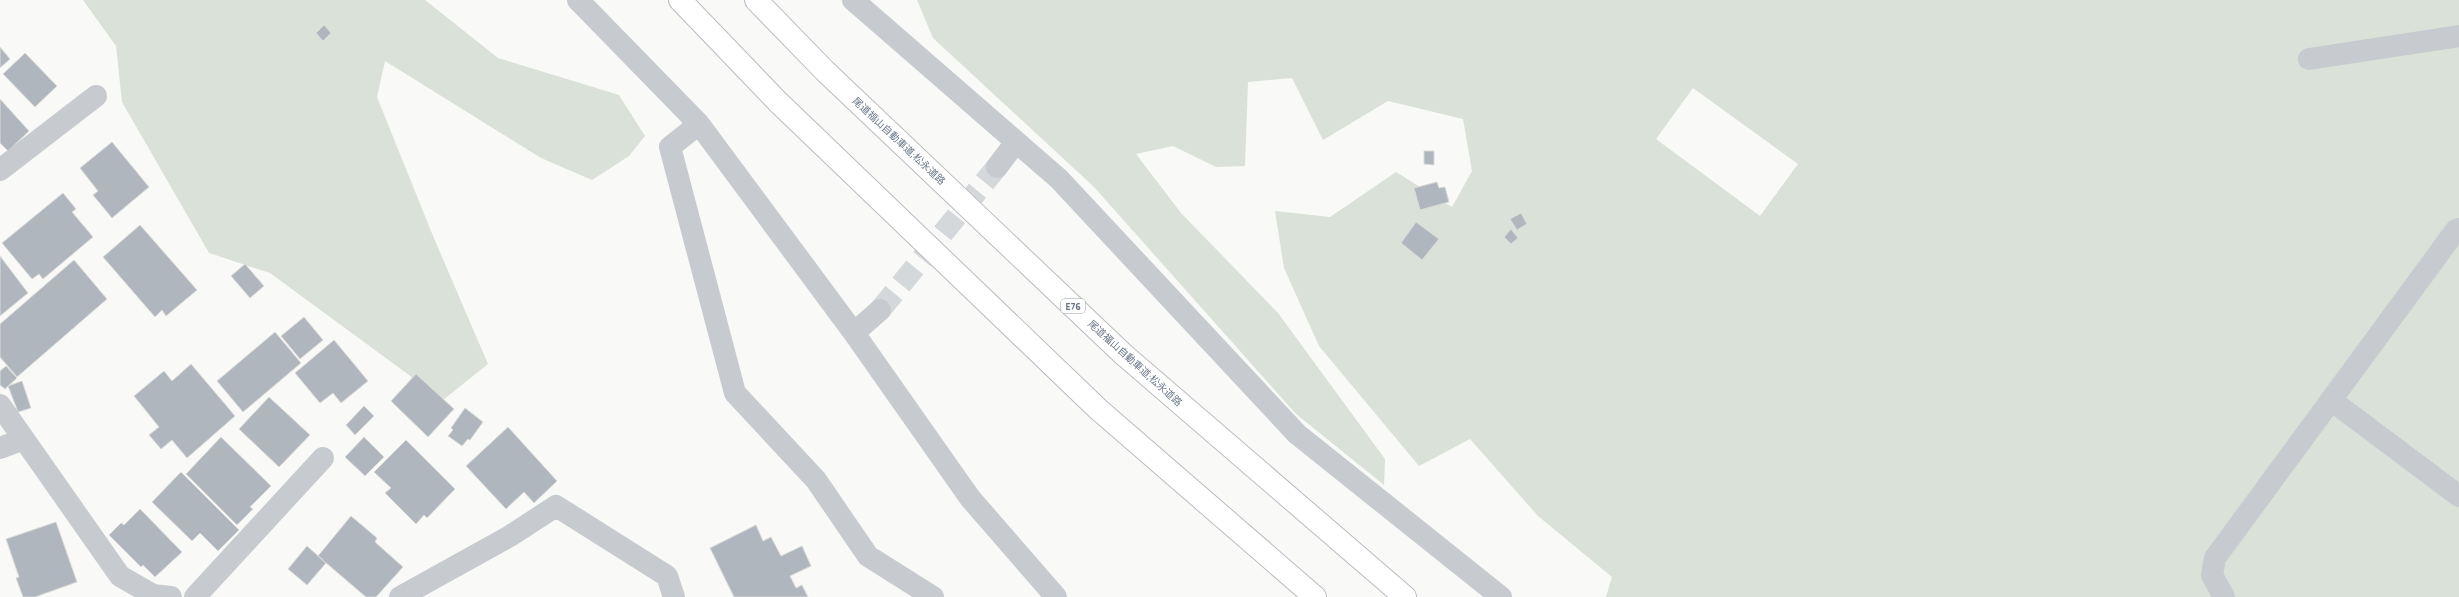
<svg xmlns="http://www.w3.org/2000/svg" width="2459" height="597" viewBox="0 0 2459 597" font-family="'Titillium Web','Noto Sans JP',sans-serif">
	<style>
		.green { fill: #dae1d8; fill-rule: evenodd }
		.building { fill: #b0b6bd; stroke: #dbdbd9 }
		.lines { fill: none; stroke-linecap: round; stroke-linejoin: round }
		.minor-tunnel { stroke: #d5d8db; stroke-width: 22; stroke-dasharray: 22 11; stroke-linecap: butt }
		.highway-casing { stroke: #babcc0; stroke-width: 24 }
		.minor { stroke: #c7cace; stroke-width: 22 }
		.highway { stroke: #fff; stroke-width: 22 }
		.labels { text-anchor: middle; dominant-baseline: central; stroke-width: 4; stroke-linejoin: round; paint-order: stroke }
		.shield { fill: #fff; stroke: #959fac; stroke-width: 1 }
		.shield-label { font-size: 9px; font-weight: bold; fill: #687688 }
		.street-label { font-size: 10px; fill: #687688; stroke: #fff }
	</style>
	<rect width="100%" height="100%" fill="#f9f9f7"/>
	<path class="green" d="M 83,0 L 425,0 L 498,58 L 619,95 L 645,136 L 629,156 L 592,180 L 541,158 L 385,61 L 377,97 L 433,236 L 488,364 L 443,400 L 270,273 L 209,253 L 122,102 L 116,46 Z
		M 917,0 L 2459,0 L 2459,597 L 1606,597 L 1612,577 L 1538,516 L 1470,439 L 1419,466 L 1319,346 L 1284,268 L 1275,211 L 1330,217 L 1396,172 L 1452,207 L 1472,171 L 1463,119 L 1388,101 L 1323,140 L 1292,78 L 1248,82 L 1245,166 L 1216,167 L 1173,146 L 1136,154 L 1181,213 L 1278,313 L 1385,459 L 1384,485 L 1296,414 L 1094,187 L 933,38 ZM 1693,88 L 1798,164 L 1760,216 L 1656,139 Z"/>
	<path class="building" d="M 324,25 L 331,33 L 323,41 L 316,33 Z
		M 0,47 L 10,59 L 0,68 Z
		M 25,53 L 57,86 L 35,107 L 3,74 Z
		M 0,99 L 29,131 L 8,151 L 0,143 Z
		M 112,142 L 149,187 L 112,218 L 93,195 L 98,191 L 80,168 Z
		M 1424,151 L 1434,151 L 1434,165 L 1424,164 Z
		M 1437,182 L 1439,188 L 1445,187 L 1449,202 L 1420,210 L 1414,188 Z
		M 63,193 L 76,209 L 72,212 L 93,237 L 43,279 L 39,274 L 32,279 L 2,243 Z
		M 1521,213 L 1527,224 L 1517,230 L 1510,219 Z
		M 1416,222 L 1439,239 L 1422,260 L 1401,243 Z
		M 140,225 L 197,290 L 166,316 L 162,310 L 155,317 L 103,257 Z
		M 1511,229 L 1518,238 L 1511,244 L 1504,237 Z
		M 0,256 L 28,293 L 0,316 Z
		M 74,260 L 107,299 L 17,377 L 0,357 L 0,324 Z
		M 245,264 L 264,286 L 250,298 L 231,276 Z
		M 304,317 L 323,340 L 300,359 L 281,336 Z
		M 275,332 L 301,363 L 243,412 L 217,381 Z
		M 334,340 L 368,381 L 341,403 L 333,393 L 320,403 L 295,373 Z
		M 191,364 L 235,416 L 187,458 L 172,440 L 161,449 L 149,435 L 159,427 L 134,396 L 164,371 L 172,381 Z
		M 6,366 L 17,378 L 5,389 L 0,385 L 0,371 Z
		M 416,374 L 454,409 L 428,437 L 391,401 Z
		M 22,381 L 31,408 L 18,412 L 8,386 Z
		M 269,397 L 310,435 L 279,467 L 239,429 Z
		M 364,406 L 374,416 L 355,435 L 346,425 Z
		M 465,408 L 483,422 L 470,440 L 468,439 L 462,446 L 448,436 L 453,430 L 451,428 Z
		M 508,427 L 557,481 L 534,503 L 524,492 L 506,509 L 466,466 Z
		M 221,437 L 271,486 L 250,507 L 253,509 L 237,525 L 186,474 Z
		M 364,437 L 384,457 L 365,476 L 345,457 Z
		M 406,440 L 455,489 L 427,518 L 424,515 L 416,524 L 385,493 L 391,488 L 374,472 Z
		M 181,472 L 239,530 L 218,551 L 200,533 L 192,541 L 152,502 Z
		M 140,509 L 182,552 L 155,577 L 143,565 L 141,567 L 109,535 L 121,523 L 124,525 Z
		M 351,516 L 377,538 L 375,542 L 403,567 L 376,597 L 366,597 L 318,556 Z
		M 56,522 L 77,582 L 35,597 L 23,597 L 16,578 L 19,577 L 6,539 Z
		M 756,525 L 763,541 L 771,537 L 781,556 L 802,546 L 811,566 L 790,576 L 796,588 L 802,585 L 808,597 L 734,597 L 710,548 Z
		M 307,546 L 326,563 L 307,585 L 288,569 Z"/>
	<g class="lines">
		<path class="minor-tunnel" d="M 880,310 L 997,167"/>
		<g class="highway-casing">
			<path id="highway" d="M 680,0 L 778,102 L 1098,409 L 1315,597
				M 756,0 L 825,71 L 1123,354 L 1405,597"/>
		</g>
		<path class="minor" d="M 578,0 L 699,124 L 854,333 L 970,498 L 1056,597
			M 853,0 L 1059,179 L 1297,434 L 1501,597
			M 2309,59 L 2459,36
			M 699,124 L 670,147 L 735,393 L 816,480 L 868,556 L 933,597
			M 997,167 L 1016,142
			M 0,170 L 96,96
			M 854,333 L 880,310
			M 2331,400 L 2459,496
			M 0,405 L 120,576 L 153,595 L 171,597
			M 0,448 L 24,439
			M 195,597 L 323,458
			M 400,597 L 510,536 L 556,506 L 667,576 L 674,597
			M 2224,597 L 2212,575 L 2215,558 L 2456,230 L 2459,229"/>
		<use href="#highway" class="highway"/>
	</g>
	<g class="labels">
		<rect class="shield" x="1061" y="299" width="24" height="14" rx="3"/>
		<g class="shield-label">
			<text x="1073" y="306">E76</text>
		</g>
		<g class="street-label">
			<text transform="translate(899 141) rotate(43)">尾道福山自動車道;松永道路</text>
			<text transform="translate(1135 363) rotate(42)">尾道福山自動車道;松永道路</text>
		</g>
	</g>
</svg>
